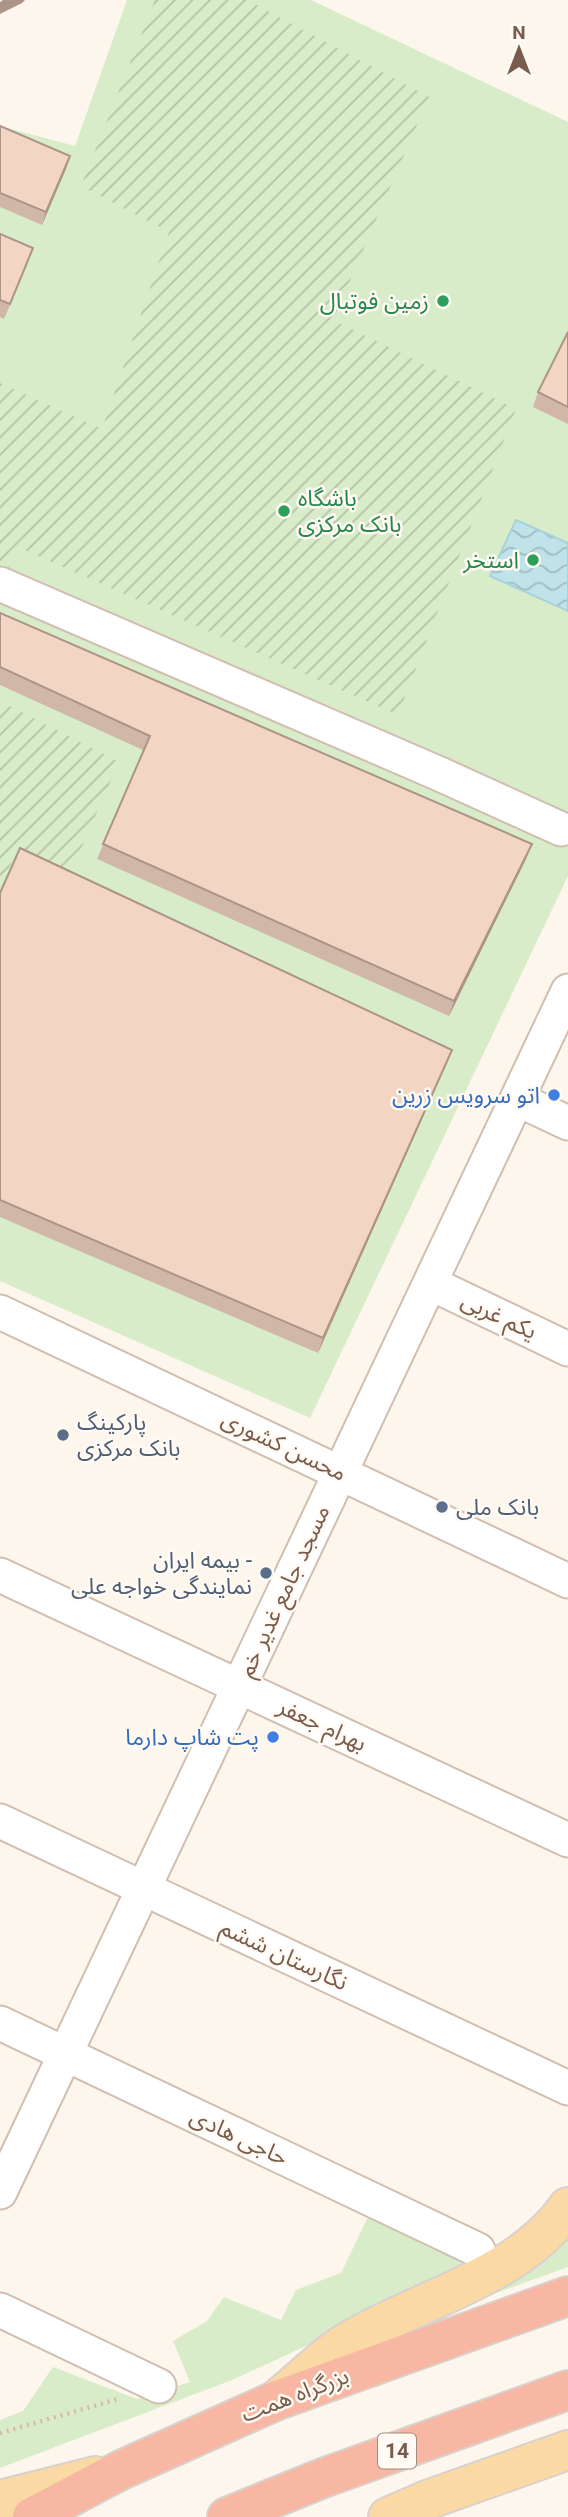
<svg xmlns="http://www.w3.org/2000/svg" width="568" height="2517" viewBox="0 0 568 2517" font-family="Roboto,'Noto Sans Arabic',sans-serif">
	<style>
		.green { fill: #d8ecc9 }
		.garden { fill: url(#garden-furrows) }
		.water { fill: url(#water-waves); stroke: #a5d3da; stroke-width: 2 }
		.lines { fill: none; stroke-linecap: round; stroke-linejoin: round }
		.minor-casing { stroke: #d1beb0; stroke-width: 37 }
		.major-casing { stroke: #dad1cd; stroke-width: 42 }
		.highway-casing { stroke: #dad1cd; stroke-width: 42 }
		.path { stroke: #d9b8a5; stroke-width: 4.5; stroke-dasharray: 2 5; stroke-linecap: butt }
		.minor { stroke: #fff; stroke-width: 33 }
		.major { stroke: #fbd9a5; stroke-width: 38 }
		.highway { stroke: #f7b7a3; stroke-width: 38 }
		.wall { fill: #d1b7a8 }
		.shaded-wall { fill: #aa9588 }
		.building { fill: #f3d5c3; stroke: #aa9588; stroke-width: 2 }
		.leisure-dot { fill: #2e9e5b; stroke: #fffaf3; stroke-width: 2.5 }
		.shop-dot { fill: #3f7fe0; stroke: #fffaf3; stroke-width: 2.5 }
		.service-dot { fill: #5c6f8a; stroke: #fffaf3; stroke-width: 2.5 }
		.labels { text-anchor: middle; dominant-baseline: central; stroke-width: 5; stroke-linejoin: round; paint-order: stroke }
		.shield { fill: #fffaf3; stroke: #a28b7f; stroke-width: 2 }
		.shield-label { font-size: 21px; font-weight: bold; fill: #7a5c4d }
		.leisure-label { font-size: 23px; fill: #27864d; stroke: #fffaf3; text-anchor: end }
		.shop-label { font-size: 23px; fill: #366cbe; stroke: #fffaf3; text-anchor: end }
		.street-label { font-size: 23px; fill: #7a5c4d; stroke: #fffaf3 }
		.service-label { font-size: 23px; fill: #4e5e75; stroke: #fffaf3; text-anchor: start }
	</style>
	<defs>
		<pattern id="garden-furrows" width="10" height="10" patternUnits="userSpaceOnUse" patternTransform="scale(1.75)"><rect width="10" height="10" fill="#d8ecc9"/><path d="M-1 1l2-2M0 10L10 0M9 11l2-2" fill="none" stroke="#b4c2a5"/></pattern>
		<pattern id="water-waves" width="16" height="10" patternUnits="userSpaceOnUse" patternTransform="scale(1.75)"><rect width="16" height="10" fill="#bfe3e8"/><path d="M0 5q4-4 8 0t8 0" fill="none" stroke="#a0bbbe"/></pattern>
	</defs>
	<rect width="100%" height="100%" fill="#fdf6ec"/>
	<path class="green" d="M 127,0 L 311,0 L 568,122 L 568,876 L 310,1418 L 0,1281 L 0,126 L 75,146 Z
		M 368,2217 L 466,2263 L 432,2288 L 232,2380 L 0,2468 L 0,2420 L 23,2411 L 53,2367 L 137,2399 L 190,2382 L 173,2341 L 207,2321 L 224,2297 L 281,2320 L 296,2290 L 341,2273 Z
		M 568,2233 L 568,2267 L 385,2333 Z"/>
	<path class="garden" d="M 155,0 L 247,0 L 429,97 L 333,320 L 516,409 L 398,715 L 20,548 L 0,586 L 0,383 L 102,429 L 169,232 L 81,186 Z
		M 0,701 L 119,762 L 71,872 L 16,853 L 0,886 Z"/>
	<path class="water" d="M 516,520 L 568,543 L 568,611 L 490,576 Z"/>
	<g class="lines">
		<g class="minor-casing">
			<path id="minor" d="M 0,584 L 442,775 L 561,829
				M 517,1099 L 568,1123
				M 430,1283 L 568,1349
				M 0,1312 L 568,1581
				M 0,1575 L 568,1840
				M 0,1821 L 568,2088
				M 0,2023 L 478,2250
				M 0,2192 L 568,991
				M 0,2310 L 159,2386"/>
		</g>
		<g class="major-casing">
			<path id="major" d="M 280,2397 C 303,2378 331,2350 356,2337 C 424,2298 521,2275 568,2207
				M 0,2500 L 95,2476
				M 388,2517 L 427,2500 L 568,2450"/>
		</g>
		<g class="highway-casing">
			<path id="highway" d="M 32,2517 L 121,2470 L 275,2401 L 568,2296
				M 227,2517 L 323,2478 L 568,2390"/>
		</g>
		<path class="path" d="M 0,2433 L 118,2399"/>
		<use href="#minor" class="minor"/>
		<use href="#major" class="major"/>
		<use href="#highway" class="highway"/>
	</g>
	<path class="wall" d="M 0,126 L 70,156 L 42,225 L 0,207 Z
		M 0,234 L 28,263 L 4,319 L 0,317 Z
		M 568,332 L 568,424 L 533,407 L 538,392 Z
		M 0,613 L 532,844 L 526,859 L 449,1016 L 97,859 L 143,750 L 0,685 Z
		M 0,893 L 446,1065 L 318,1353 L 0,1217 Z"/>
	<path class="shaded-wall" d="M 3,0 L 25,0 L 22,3 L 0,14 L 0,2 Z
		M 70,156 L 66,169 L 42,225 L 46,212 Z
		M 532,844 L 526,859 L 449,1016 L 454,1001 Z
		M 452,1050 L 446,1065 L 318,1353 L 323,1338 Z"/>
	<path class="building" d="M 0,126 L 70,156 L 46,212 L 0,193 Z
		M 0,234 L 33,248 L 10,304 L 0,300 Z
		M 568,332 L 568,407 L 538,392 Z
		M 0,613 L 532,844 L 454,1001 L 103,844 L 150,736 L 0,667 Z
		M 20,848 L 452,1050 L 323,1338 L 0,1200 L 0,893 Z"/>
	<g class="leisure-dot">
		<circle cx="443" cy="301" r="7"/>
		<circle cx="284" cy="511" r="7"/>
		<circle cx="533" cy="560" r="7"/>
	</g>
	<g class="shop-dot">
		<circle cx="554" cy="1095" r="7"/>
		<circle cx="273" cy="1737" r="7"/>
	</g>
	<g class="service-dot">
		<circle cx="63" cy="1435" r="7"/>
		<circle cx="442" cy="1507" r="7"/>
		<circle cx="266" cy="1573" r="7"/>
	</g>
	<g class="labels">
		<rect class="shield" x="378" y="2433.5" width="38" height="35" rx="5"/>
		<g class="shield-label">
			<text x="397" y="2451">14</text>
		</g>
		<g class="leisure-label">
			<text x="429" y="301">زمین فوتبال</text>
			<text x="298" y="498" text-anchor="start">باشگاه<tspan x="298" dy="26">بانک مرکزی</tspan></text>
			<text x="519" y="560">استخر</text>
		</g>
		<g class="shop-label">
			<text x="540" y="1095">اتو سرویس زرین</text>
			<text x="259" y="1737">پت شاپ دارما</text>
		</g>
		<g class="street-label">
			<text transform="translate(499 1316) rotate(25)">یکم غربی</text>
			<text transform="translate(284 1446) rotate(25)">محسن کشوری</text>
			<text transform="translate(284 1591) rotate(-65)">مسجد جامع غدیر خم</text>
			<text transform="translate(322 1725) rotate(25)">بهرام جعفر</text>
			<text transform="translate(284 1955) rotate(25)">نگارستان ششم</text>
			<text transform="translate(239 2137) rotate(25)">حاجی هادی</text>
			<text transform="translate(295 2395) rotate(-21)">بزرگراه همت</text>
		</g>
		<g class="service-label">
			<text x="77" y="1422">پارکینگ<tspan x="77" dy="26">بانک مرکزی</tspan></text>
			<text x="456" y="1507">بانک ملی</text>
			<text x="252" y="1560" text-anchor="end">بیمه ایران -<tspan x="252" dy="26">نمایندگی خواجه علی</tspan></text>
		</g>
	</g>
	<g transform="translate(519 49)" stroke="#fffaf3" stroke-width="5" paint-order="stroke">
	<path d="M0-5L12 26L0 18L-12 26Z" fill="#7a5c4d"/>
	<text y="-10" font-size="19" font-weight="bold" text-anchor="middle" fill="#7a5c4d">N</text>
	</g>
</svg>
